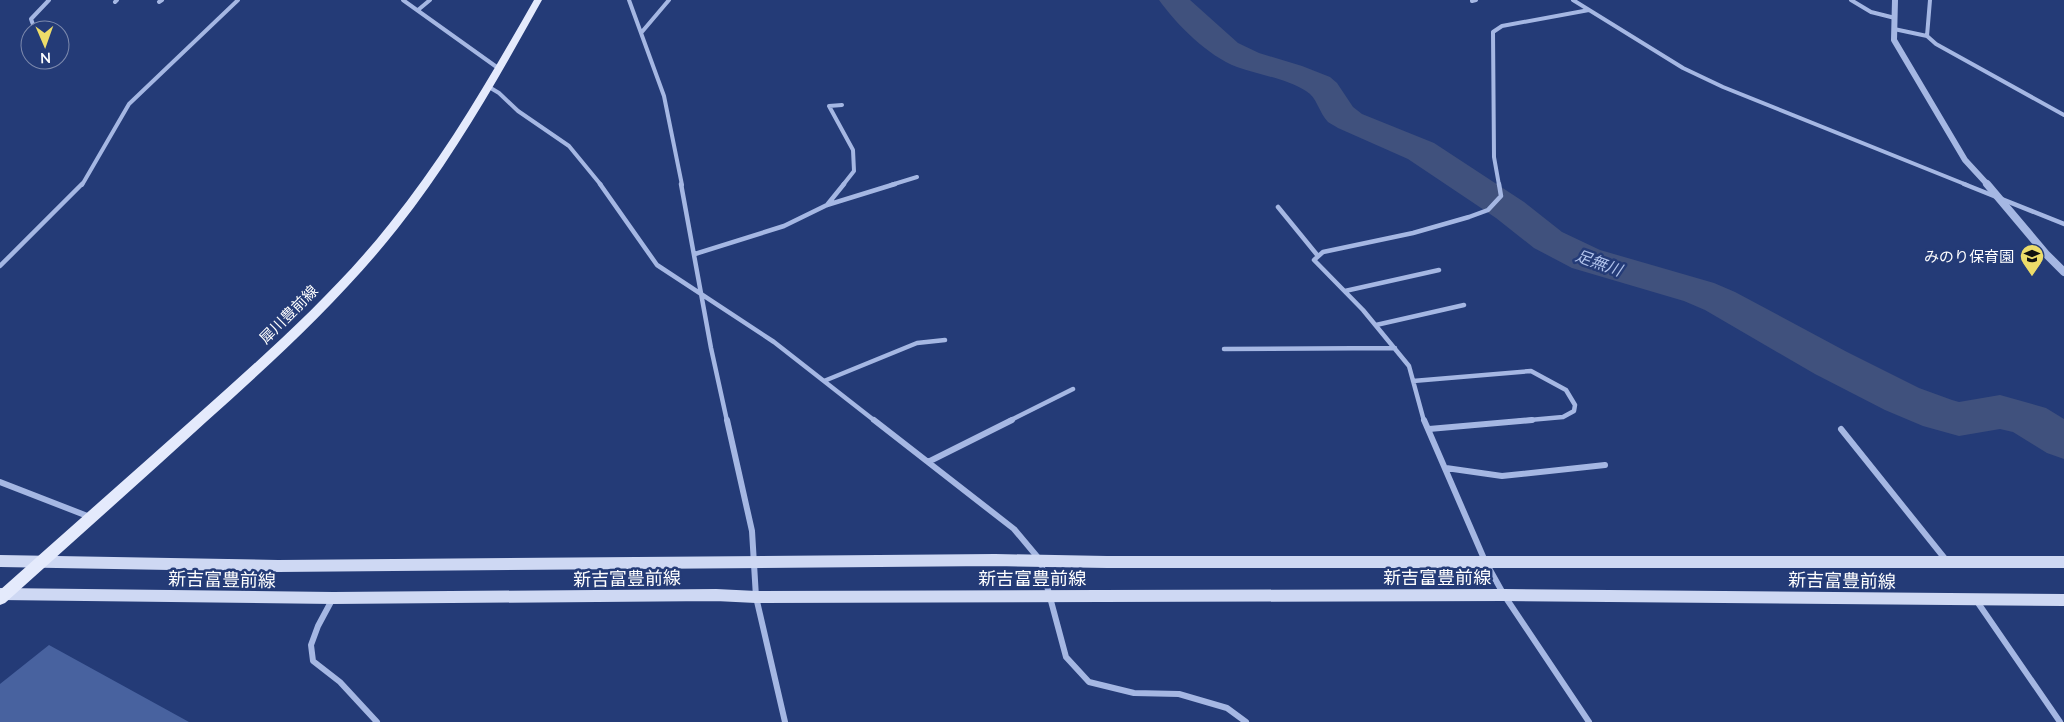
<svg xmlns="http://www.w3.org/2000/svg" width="2064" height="722" viewBox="0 0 2064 722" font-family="Lato,'Noto Sans JP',sans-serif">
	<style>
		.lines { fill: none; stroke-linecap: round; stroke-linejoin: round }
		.river { fill: #40517d; fill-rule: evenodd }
		.building { fill: #48629f }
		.minor-far2 { stroke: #a5b7e3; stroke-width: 4 }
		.minor-far1 { stroke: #a5b7e3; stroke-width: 4.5 }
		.minor { stroke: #a5b7e3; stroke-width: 6 }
		.tertiary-far1 { stroke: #a5b7e3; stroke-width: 6 }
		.tertiary { stroke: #a5b7e3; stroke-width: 8 }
		.secondary { stroke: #ced8f3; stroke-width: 12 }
		.primary { fill: #e4eafc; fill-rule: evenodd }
		.labels { text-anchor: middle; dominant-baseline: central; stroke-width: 5; stroke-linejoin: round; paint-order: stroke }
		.poi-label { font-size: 15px; fill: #fff; stroke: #243b77; text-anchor: end }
		.street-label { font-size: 15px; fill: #fff; stroke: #243b77 }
		.water-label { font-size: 16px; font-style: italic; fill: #b0c2eb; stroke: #243b77 }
		.near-street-label { font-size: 18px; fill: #fff; stroke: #243b77 }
	</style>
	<rect width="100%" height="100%" fill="#243b77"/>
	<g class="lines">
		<path class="river" d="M 1159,0 L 1190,0 L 1238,43 L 1259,53 L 1302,66 L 1330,77 L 1337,83 L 1353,107 L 1362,114 L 1434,143 L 1524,202 L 1562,232 L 1600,250 L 1714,283 L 1735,292 L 1847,352 L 1919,388 L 1952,400 L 1959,402 L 2000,395 L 2046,408 L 2064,419 L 2064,459 L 2047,453 L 2013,432 L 2000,429 L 1959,436 L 1923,426 L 1885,410 L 1815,374 L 1705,310 L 1684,301 L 1572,268 L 1534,248 L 1496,218 L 1408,159 L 1338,128 C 1335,126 1331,124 1328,122 C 1319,113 1317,97 1306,91 C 1285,78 1259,75 1237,67 C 1208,56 1177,25 1159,0 Z"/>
	</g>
	<path class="building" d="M 49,645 L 189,722 L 0,722 L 0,684 Z"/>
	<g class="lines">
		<path class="minor-far2" d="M 403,0 L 498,68
			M 629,0 L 664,96 L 682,185
			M 1573,0 L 1683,68 L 1723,87 L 1967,185
			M 1851,0 L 1871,12 L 1895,18
			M 1472,1 L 1476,0
			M 115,2 L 117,0
			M 159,2 L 162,0
			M 418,10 L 430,0
			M 1894,29 L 1927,36 L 1936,44 L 2064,115
			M 35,30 L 31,19 L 49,0
			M 641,33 L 669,0
			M 1927,36 L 1930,0
			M 489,87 L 499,93 L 518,111 L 569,146 L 601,185
			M 842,105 L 829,106 L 853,150 L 854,171 L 843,185
			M 82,185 L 129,104 L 238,0
			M 891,185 L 917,177
			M 1499,185 L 1494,157 L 1493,32 L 1502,26 L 1589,10"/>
		<path class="minor-far1" d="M 600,184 L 657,265 L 774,342 L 875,421
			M 681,184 L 711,348 L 727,421
			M 1964,184 L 2064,224
			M 827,205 L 844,184
			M 1278,207 L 1318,256
			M 695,254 L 784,226 L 827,205 L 895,184
			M 0,266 L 82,184
			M 1345,291 L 1439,270
			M 1376,325 L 1464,305
			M 1224,349 L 1395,348
			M 824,381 L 917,343 L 945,340
			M 1413,381 L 1531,371 L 1566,390 L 1575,405 L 1574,411 L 1563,417 L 1518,421
			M 1009,421 L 1073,389
			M 1424,421 L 1409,366 L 1363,310 L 1314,260 L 1323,252 L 1413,233 L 1469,217 L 1488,210 L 1501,196 L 1499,184"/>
		<path class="minor" d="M 727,420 L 752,531 L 756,597 L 785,722
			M 874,420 L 1014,529 L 1040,560 L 1066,657 L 1089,682 L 1134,693 L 1179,694 L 1227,708 L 1246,722
			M 1424,420 L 1485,561 L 1504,595 L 1589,722
			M 1429,429 L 1532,420
			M 1841,429 L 1946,560
			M 928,462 L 1012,420
			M 1446,468 L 1502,476 L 1605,465
			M 0,482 L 90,517
			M 333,598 L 318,626 L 311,645 L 313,661 L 340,682 L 377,722
			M 1976,600 L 2060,722"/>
		<path class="tertiary-far1" d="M 1895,0 L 1894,40 L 1965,160 L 1988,185"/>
		<path class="tertiary" d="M 1987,184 L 2046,254 L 2064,272"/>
		<path class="secondary" d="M 0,561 L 278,566 L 995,560 L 1107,562 L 2064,562
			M 0,594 L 333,598 L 716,595 L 756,597 L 1504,595 L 2064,600"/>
		<path class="primary" d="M 534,0 L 542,0 C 498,79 454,157 398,228 C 343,298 272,363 206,422 C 139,483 72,543 5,603 L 0,605 L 0,590 C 65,532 131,474 196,416 C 263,356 334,294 390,223 C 446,154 490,77 534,0 Z"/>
	</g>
	<defs>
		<g id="school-pin" transform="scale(1.25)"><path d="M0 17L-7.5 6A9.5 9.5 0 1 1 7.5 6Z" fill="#eddc69" stroke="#243b77"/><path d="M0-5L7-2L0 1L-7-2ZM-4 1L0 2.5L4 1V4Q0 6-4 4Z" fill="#111"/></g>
	</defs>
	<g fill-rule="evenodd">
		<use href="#school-pin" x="2032" y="256"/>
	</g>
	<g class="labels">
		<g class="poi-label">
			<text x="2014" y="256">みのり保育園</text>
		</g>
		<g class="street-label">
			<text transform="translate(288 314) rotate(-45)">犀川豊前線</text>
		</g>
		<g class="water-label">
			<text transform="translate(1599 262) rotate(20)">足無川</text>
		</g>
		<g class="near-street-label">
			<text x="1437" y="577">新吉富豊前線</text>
			<text transform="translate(627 578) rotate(-1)">新吉富豊前線</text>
			<text x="1032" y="578">新吉富豊前線</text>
			<text transform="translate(222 579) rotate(1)">新吉富豊前線</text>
			<text transform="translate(1842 580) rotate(1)">新吉富豊前線</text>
		</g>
	</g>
	<g transform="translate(45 45) rotate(178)"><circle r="24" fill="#243b77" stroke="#7c89ad"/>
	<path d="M0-4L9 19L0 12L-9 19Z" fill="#eddc69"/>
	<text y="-8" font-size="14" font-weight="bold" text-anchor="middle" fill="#ffffff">N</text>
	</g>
</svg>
